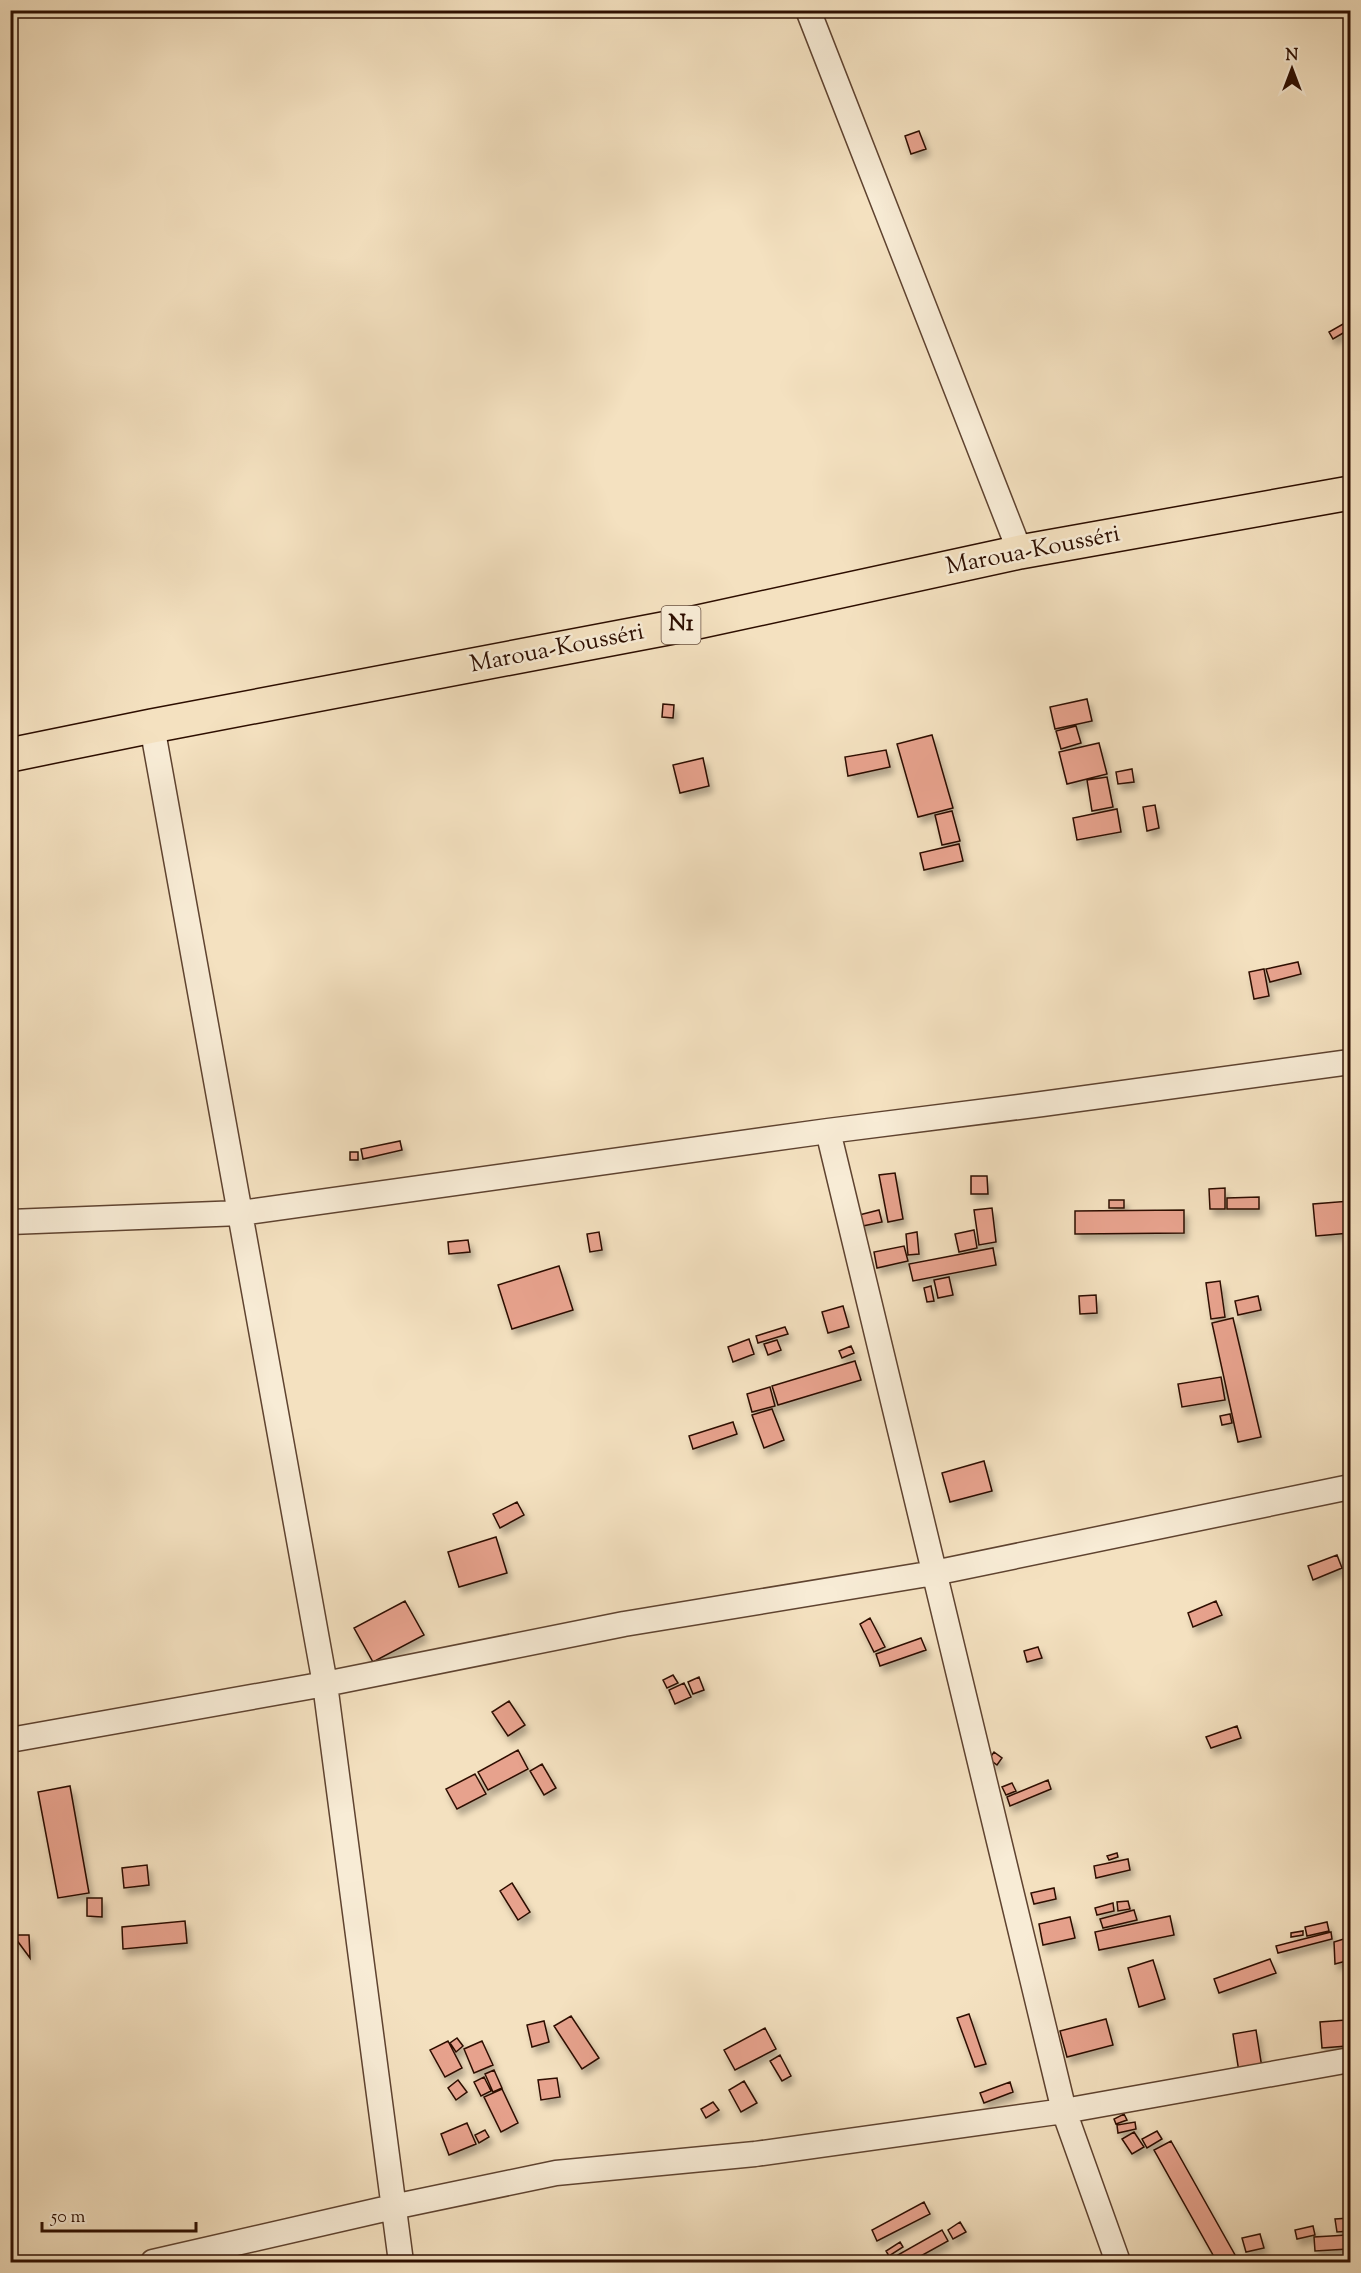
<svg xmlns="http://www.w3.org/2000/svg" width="1361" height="2273" viewBox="0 0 1361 2273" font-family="'Sorts Mill Goudy',serif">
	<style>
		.building { fill: #e7a28d; stroke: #2d0e00; stroke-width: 1.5; filter: url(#shadow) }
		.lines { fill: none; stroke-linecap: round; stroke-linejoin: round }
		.minor-casing { stroke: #5f4330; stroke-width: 27 }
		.trunk-casing { stroke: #2d0e00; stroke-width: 36 }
		.minor { stroke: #f8ecd6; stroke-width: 24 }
		.trunk { stroke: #f4e1c0; stroke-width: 33 }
		.labels { text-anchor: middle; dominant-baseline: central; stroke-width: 5; stroke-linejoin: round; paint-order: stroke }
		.shield { fill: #f8ecd6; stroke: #6a5140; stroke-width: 1.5 }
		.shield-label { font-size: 22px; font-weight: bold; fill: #2d0e00 }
		.street-label { font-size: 24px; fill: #2d0e00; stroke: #f8ecd6 }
	</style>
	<defs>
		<filter id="shadow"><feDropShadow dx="3.5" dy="6" stdDeviation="3" flood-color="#0004"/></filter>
	</defs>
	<rect width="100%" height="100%" fill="#f4e1c0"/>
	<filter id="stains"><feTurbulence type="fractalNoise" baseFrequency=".00333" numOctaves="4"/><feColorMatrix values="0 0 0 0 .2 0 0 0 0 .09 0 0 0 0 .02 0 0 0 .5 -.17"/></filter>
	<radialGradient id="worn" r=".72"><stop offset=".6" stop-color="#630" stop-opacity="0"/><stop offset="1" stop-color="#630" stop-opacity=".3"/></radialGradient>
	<path class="building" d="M 919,131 L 926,149 L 911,154 L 905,136 Z
		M 1350,320 L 1350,329 L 1333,339 L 1329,332 Z
		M 1087,699 L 1092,721 L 1055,729 L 1050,707 Z
		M 663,704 L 674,705 L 673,718 L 662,717 Z
		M 1076,726 L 1081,743 L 1061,749 L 1056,731 Z
		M 932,735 L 953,808 L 918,817 L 897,744 Z
		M 1099,743 L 1107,774 L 1067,784 L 1059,752 Z
		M 886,750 L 890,767 L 848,776 L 845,757 Z
		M 703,758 L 709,786 L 680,793 L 673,765 Z
		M 1132,769 L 1134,782 L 1118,784 L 1116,772 Z
		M 1107,777 L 1113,807 L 1092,811 L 1087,780 Z
		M 1155,805 L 1159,828 L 1147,831 L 1143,807 Z
		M 1117,809 L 1121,832 L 1077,840 L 1073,818 Z
		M 952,811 L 960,841 L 942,845 L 935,815 Z
		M 959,844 L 963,861 L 924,870 L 920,853 Z
		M 1298,962 L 1301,974 L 1270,982 L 1266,969 Z
		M 1264,969 L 1269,996 L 1254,999 L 1249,972 Z
		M 400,1141 L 402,1150 L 363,1159 L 361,1149 Z
		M 350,1152 L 358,1152 L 358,1160 L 350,1160 Z
		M 895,1173 L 903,1219 L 888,1222 L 879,1175 Z
		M 971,1176 L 987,1176 L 988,1194 L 971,1194 Z
		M 1225,1188 L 1225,1209 L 1210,1209 L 1209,1189 Z
		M 1259,1197 L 1259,1209 L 1227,1209 L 1227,1198 Z
		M 1109,1200 L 1124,1200 L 1124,1208 L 1109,1208 Z
		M 1350,1201 L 1350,1233 L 1316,1236 L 1313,1204 Z
		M 992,1208 L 996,1242 L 979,1245 L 974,1210 Z
		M 879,1210 L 882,1222 L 858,1227 L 855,1216 Z
		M 1184,1210 L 1184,1233 L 1075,1234 L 1075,1211 Z
		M 974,1230 L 977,1248 L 959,1252 L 955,1234 Z
		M 599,1232 L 602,1250 L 590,1252 L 587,1234 Z
		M 917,1232 L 919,1254 L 908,1255 L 906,1234 Z
		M 468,1240 L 470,1252 L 449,1254 L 448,1242 Z
		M 904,1246 L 908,1261 L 877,1268 L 874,1252 Z
		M 993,1248 L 996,1265 L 913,1281 L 909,1264 Z
		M 559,1266 L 573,1310 L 512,1329 L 498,1285 Z
		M 949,1277 L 953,1295 L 938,1298 L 934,1280 Z
		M 1220,1281 L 1225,1317 L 1211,1319 L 1206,1283 Z
		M 931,1286 L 934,1301 L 927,1302 L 924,1288 Z
		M 1096,1295 L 1097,1313 L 1080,1314 L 1079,1296 Z
		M 1258,1296 L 1261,1310 L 1238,1315 L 1235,1301 Z
		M 843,1306 L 849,1327 L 828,1333 L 822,1312 Z
		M 1233,1318 L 1261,1437 L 1238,1442 L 1212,1323 Z
		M 785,1327 L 788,1334 L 758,1343 L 756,1336 Z
		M 749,1339 L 754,1354 L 733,1362 L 728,1347 Z
		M 777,1340 L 781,1350 L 768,1355 L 764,1344 Z
		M 851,1346 L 854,1353 L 842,1358 L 839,1351 Z
		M 855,1361 L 861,1380 L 778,1405 L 772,1386 Z
		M 1221,1377 L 1225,1400 L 1182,1407 L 1178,1384 Z
		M 770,1387 L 775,1406 L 752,1412 L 747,1394 Z
		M 772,1409 L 784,1440 L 764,1448 L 752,1415 Z
		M 1230,1414 L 1232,1423 L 1222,1425 L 1220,1416 Z
		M 733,1422 L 737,1434 L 693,1449 L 689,1436 Z
		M 984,1461 L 992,1491 L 950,1502 L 942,1473 Z
		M 517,1502 L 524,1515 L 500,1528 L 493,1514 Z
		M 496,1537 L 507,1573 L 459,1587 L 448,1552 Z
		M 1337,1555 L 1342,1568 L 1313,1580 L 1308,1566 Z
		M 405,1601 L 424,1635 L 373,1662 L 354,1628 Z
		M 1216,1601 L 1222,1615 L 1193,1627 L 1188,1613 Z
		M 870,1618 L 885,1647 L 874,1652 L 860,1624 Z
		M 921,1638 L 926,1650 L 880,1666 L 876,1654 Z
		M 1038,1647 L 1042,1658 L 1027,1662 L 1024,1651 Z
		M 673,1675 L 678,1683 L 667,1688 L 663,1680 Z
		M 699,1677 L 704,1690 L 693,1694 L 688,1682 Z
		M 684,1683 L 691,1697 L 675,1704 L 669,1690 Z
		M 509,1701 L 525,1725 L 508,1736 L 492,1712 Z
		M 1237,1726 L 1241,1738 L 1211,1748 L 1206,1737 Z
		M 518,1750 L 528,1769 L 488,1790 L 478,1772 Z
		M 994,1752 L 1002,1758 L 997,1765 L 989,1759 Z
		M 542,1764 L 556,1788 L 544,1795 L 530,1771 Z
		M 475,1774 L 486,1794 L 457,1809 L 446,1789 Z
		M 1048,1780 L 1051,1789 L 1010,1806 L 1007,1797 Z
		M 1012,1783 L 1016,1791 L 1006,1795 L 1002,1787 Z
		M 70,1786 L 89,1893 L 58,1898 L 38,1792 Z
		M 1117,1853 L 1118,1857 L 1109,1860 L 1107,1856 Z
		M 1128,1859 L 1130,1870 L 1096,1878 L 1094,1866 Z
		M 147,1865 L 149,1885 L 124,1888 L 122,1868 Z
		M 512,1883 L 530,1912 L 518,1920 L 500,1891 Z
		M 1054,1888 L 1056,1899 L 1034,1904 L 1031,1893 Z
		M 87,1898 L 102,1898 L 102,1917 L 87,1916 Z
		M 1128,1901 L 1130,1909 L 1118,1911 L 1117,1902 Z
		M 1113,1903 L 1114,1911 L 1097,1915 L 1095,1908 Z
		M 1134,1910 L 1137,1920 L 1103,1928 L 1100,1919 Z
		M 1170,1916 L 1174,1935 L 1099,1950 L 1095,1932 Z
		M 1070,1917 L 1075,1938 L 1043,1945 L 1039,1924 Z
		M 185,1921 L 187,1943 L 123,1949 L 122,1927 Z
		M 1327,1922 L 1329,1931 L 1307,1936 L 1305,1927 Z
		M 1303,1931 L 1303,1935 L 1291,1937 L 1291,1933 Z
		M 1331,1932 L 1332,1939 L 1278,1953 L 1276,1946 Z
		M 13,1935 L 29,1935 L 30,1958 Z
		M 1350,1937 L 1350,1960 L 1335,1964 L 1334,1942 Z
		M 1270,1959 L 1276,1973 L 1219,1993 L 1214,1979 Z
		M 1153,1960 L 1165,1999 L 1139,2007 L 1128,1968 Z
		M 969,2014 L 986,2064 L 975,2067 L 957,2018 Z
		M 571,2016 L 599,2058 L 582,2069 L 554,2026 Z
		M 1106,2019 L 1113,2045 L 1067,2057 L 1060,2031 Z
		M 1346,2020 L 1347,2046 L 1322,2048 L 1320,2022 Z
		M 544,2021 L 549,2042 L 532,2047 L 527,2025 Z
		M 765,2028 L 776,2049 L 735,2070 L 724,2050 Z
		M 1256,2030 L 1262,2068 L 1239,2072 L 1233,2034 Z
		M 457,2038 L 463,2046 L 456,2052 L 450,2043 Z
		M 448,2041 L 462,2068 L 445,2077 L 430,2050 Z
		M 482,2041 L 493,2065 L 474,2073 L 464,2049 Z
		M 780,2055 L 791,2076 L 782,2081 L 770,2061 Z
		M 494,2070 L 502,2088 L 493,2092 L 485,2074 Z
		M 484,2077 L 491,2091 L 481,2096 L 474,2082 Z
		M 557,2078 L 560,2097 L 541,2100 L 538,2080 Z
		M 458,2080 L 467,2092 L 456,2100 L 448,2088 Z
		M 744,2081 L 757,2103 L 741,2112 L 729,2090 Z
		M 1010,2082 L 1013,2092 L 984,2103 L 980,2093 Z
		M 502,2089 L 518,2123 L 501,2132 L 484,2097 Z
		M 713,2102 L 719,2110 L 706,2118 L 701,2109 Z
		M 1124,2114 L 1127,2120 L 1116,2124 L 1114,2119 Z
		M 1135,2122 L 1136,2129 L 1118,2133 L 1117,2125 Z
		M 467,2123 L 476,2144 L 449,2155 L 441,2134 Z
		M 485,2130 L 489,2137 L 479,2143 L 475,2135 Z
		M 1157,2131 L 1162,2139 L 1147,2148 L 1142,2139 Z
		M 1134,2132 L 1144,2147 L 1132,2154 L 1122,2139 Z
		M 1171,2141 L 1239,2262 L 1217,2262 L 1154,2150 Z
		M 924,2202 L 930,2214 L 877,2241 L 872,2230 Z
		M 1350,2218 L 1350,2231 L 1337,2232 L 1335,2219 Z
		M 960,2222 L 966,2232 L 953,2239 L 948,2230 Z
		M 1313,2226 L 1315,2235 L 1297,2239 L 1295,2230 Z
		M 942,2230 L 948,2241 L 910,2262 L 890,2262 L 889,2260 Z
		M 1260,2234 L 1264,2248 L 1246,2252 L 1242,2238 Z
		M 1347,2235 L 1348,2249 L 1315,2251 L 1314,2237 Z
		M 900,2242 L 903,2247 L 889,2256 L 886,2251 Z"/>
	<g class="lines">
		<g class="minor-casing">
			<path id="minor" d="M 808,10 L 1020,552
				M 152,726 L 325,1684 L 401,2262
				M 828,1131 L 1064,2111 L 1118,2262
				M 10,1222 L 241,1213 L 828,1131 L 1042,1104 L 1350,1062
				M 10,1740 L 325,1684 L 624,1624 L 934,1573 L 1350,1487
				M 153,2262 L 393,2207 L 556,2173 L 755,2154 L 1064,2111 L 1350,2060"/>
		</g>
		<g class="trunk-casing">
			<path id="trunk" d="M 10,755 L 152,726 L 684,625 L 1020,552 L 1350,493"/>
		</g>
		<use href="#minor" class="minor"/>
		<use href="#trunk" class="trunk"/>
	</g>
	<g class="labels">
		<rect class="shield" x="661.5" y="606" width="39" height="38" rx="4.5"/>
		<g class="shield-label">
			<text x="681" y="625">N1</text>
		</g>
		<g class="street-label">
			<text transform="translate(1033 551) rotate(-11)">Maroua-Kousséri</text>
			<text transform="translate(557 649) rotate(-11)">Maroua-Kousséri</text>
		</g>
	</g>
	<rect width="1361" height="2273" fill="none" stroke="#f4e1c0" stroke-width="36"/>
	<rect x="12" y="12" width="1337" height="2249" fill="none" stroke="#2d0e00" stroke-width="3"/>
	<rect x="18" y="18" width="1325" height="2237" fill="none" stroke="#2d0e00" stroke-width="1.5"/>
	<g transform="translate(1292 69)" stroke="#f8ecd6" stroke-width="4.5" paint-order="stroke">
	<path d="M0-4.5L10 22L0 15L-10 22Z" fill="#2d0e00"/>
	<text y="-9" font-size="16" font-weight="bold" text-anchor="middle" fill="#2d0e00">N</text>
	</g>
	<path d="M42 2222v9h154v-9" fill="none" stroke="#2d0e00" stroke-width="3"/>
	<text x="51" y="2222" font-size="18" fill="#2d0e00" stroke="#f8ecd6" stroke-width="4.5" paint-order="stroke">50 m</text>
	<rect width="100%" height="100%" filter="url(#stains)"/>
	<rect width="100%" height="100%" fill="url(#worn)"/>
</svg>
